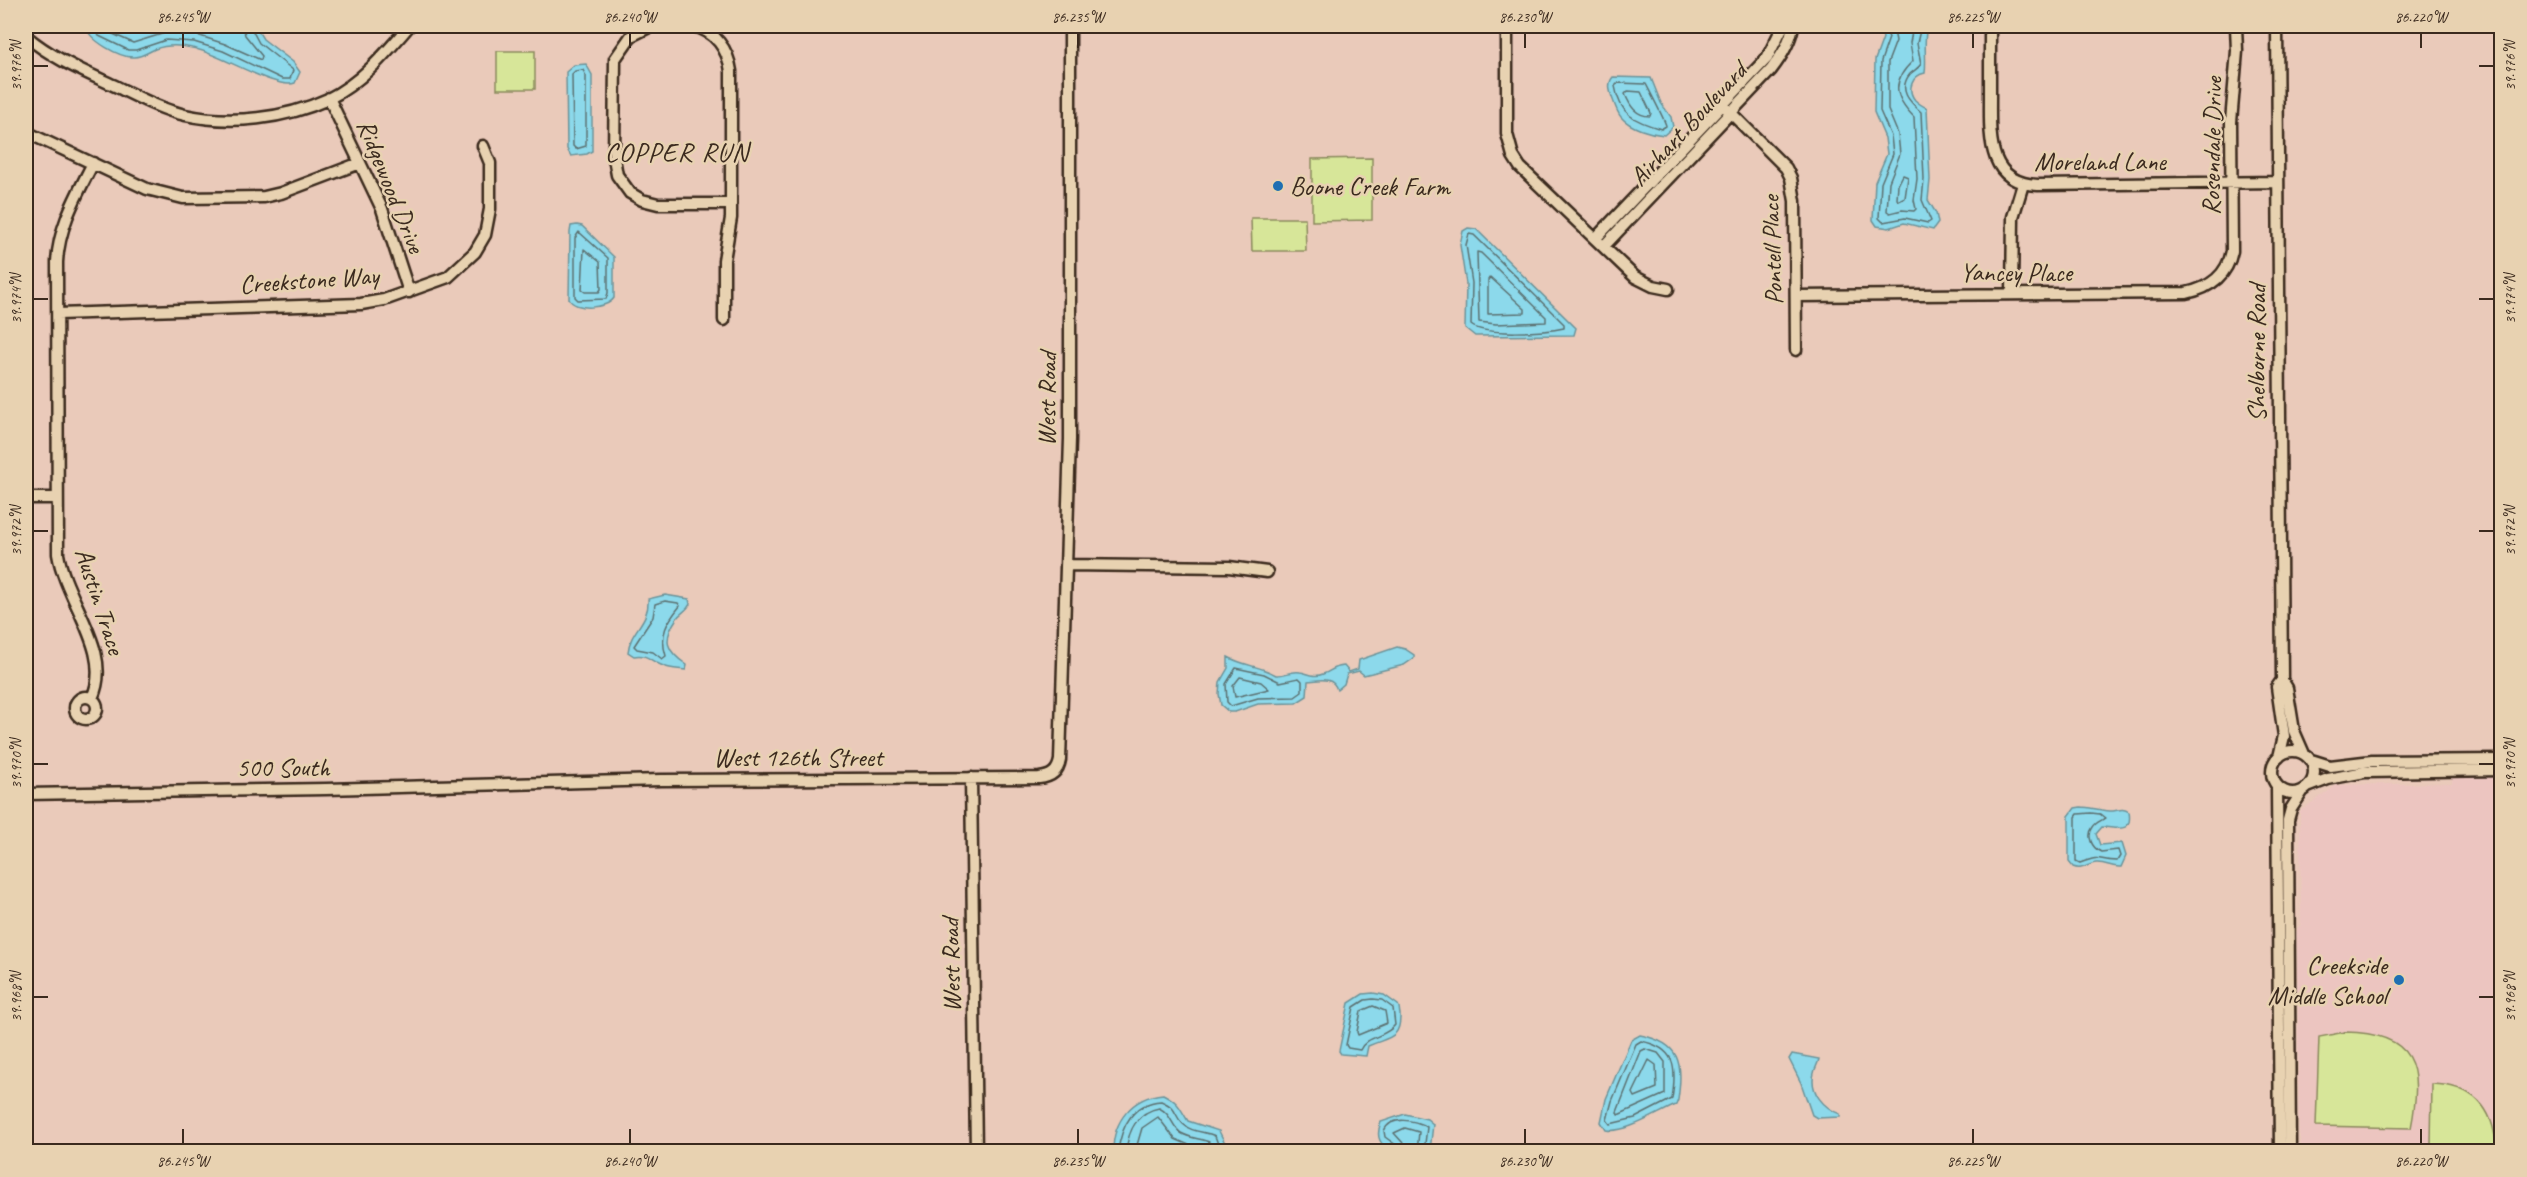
<svg xmlns="http://www.w3.org/2000/svg" width="2527" height="1177" viewBox="0 0 2527 1177" font-family="Caveat,sans-serif">
	<style>
		.built { fill: #ecc5c0 }
		.green { fill: #d7e699; stroke: #89885c; stroke-width: 1.5 }
		.water { fill: #8cd9eb; stroke: #6c9399; stroke-width: 1.5 }
		.lines { fill: none; stroke-linecap: round; stroke-linejoin: round }
		.shore { stroke: #5b7070; stroke-width: 1.5 }
		.minor-casing { stroke: #3b2a1e; stroke-width: 15 }
		.minor { stroke: #e8d2b1; stroke-width: 10 }
		.ticks { fill: none; stroke: #3b2a1e; stroke-width: 2 }
		.poi-dot { fill: #1f6fb2; stroke: #e8d2b1; stroke-width: 2 }
		.labels { text-anchor: middle; dominant-baseline: central; stroke-width: 5; stroke-linejoin: round; paint-order: stroke }
		.street-label { font-size: 26px; fill: #3b2a1e; stroke: #e8d2b1 }
		.poi-label { font-size: 26px; fill: #3b2a1e; stroke: #e8d2b1; text-anchor: start }
		.neighbourhood-label { font-size: 27px; letter-spacing: 1.5px; fill: #3b2a1e; stroke: #e8d2b1 }
		.neatline { fill: none; stroke: #3b2a1e; stroke-width: 2 }
		.ticks-label { font-size: 15px; text-anchor: middle; fill: #3b2a1e }
	</style>
	<rect width="100%" height="100%" fill="#eacaba"/>
	<filter id="ink" filterUnits="userSpaceOnUse"><feTurbulence type="fractalNoise" baseFrequency=".0167" numOctaves="2"/><feDisplacementMap in="SourceGraphic" scale="12" xChannelSelector="R" yChannelSelector="G"/><feConvolveMatrix kernelMatrix="1 2 1 2 8 2 1 2 1" color-interpolation-filters="sRGB"/></filter>
	<g filter="url(#ink)">
		<path class="built" d="M 2452,776 L 2501,776 L 2501,1151 L 2302,1151 L 2299,1132 L 2297,929 L 2301,924 L 2300,811 L 2337,785 L 2452,783 Z"/>
		<path class="green" d="M 497,51 L 535,51 L 535,89 L 497,89 Z
			M 1372,158 L 1372,220 L 1312,221 L 1312,159 Z
			M 1251,218 L 1305,218 L 1306,251 L 1252,251 Z
			M 2345,1032 C 2415,1033 2423,1066 2411,1128 L 2316,1126 L 2319,1037 Z
			M 2432,1084 C 2472,1085 2494,1107 2496,1147 L 2431,1145 Z"/>
		<path class="water" d="M 86,26 L 255,26 L 263,39 L 293,62 L 300,72 L 295,83 C 277,91 217,52 192,48 C 180,45 166,45 155,49 C 148,52 142,57 134,57 C 120,58 88,40 86,26 Z
			M 1879,26 L 1927,26 C 1923,44 1927,56 1925,73 C 1913,75 1906,89 1915,100 C 1918,103 1923,106 1927,108 L 1930,180 L 1928,200 L 1936,213 L 1938,223 L 1933,230 L 1904,223 L 1889,228 L 1877,226 L 1873,220 L 1875,182 L 1887,154 L 1885,138 L 1874,112 L 1875,60 L 1883,38 Z
			M 586,64 L 592,75 L 592,151 L 587,154 L 571,156 L 567,149 L 566,72 L 574,65 Z
			M 1613,77 L 1651,78 L 1661,103 L 1671,117 L 1673,127 L 1664,135 C 1651,134 1630,128 1621,117 C 1617,112 1615,105 1613,100 C 1610,92 1607,84 1613,77 Z
			M 577,225 L 582,226 L 614,257 L 614,298 C 607,309 575,311 569,299 L 570,232 L 571,226 Z
			M 1468,228 L 1476,229 L 1576,328 L 1574,335 L 1475,336 L 1465,328 L 1466,284 L 1460,245 L 1463,231 Z
			M 665,595 L 689,599 L 690,604 C 687,611 681,612 677,618 C 662,640 666,651 687,665 L 686,670 C 677,669 668,669 661,665 C 649,660 648,654 634,656 L 628,652 C 630,630 650,622 648,599 Z
			M 1397,647 L 1405,649 L 1414,655 L 1414,658 L 1404,665 L 1364,675 L 1359,671 L 1347,674 L 1344,684 L 1337,690 C 1333,676 1320,680 1308,681 L 1307,696 L 1296,703 L 1258,704 L 1235,712 L 1229,712 L 1221,705 L 1219,694 L 1220,682 L 1228,668 L 1228,657 C 1244,666 1261,666 1276,675 C 1284,676 1292,670 1300,672 C 1308,673 1314,678 1323,674 C 1332,671 1332,667 1344,666 L 1349,672 L 1358,669 L 1359,660 Z
			M 2081,807 C 2091,807 2101,811 2110,811 C 2118,811 2122,807 2129,812 C 2133,835 2115,827 2102,827 L 2096,834 L 2100,845 L 2122,843 L 2126,856 L 2121,867 C 2112,868 2105,862 2096,863 C 2087,864 2083,871 2073,867 L 2069,862 L 2069,816 L 2075,808 Z
			M 1373,993 L 1384,995 L 1398,1005 C 1400,1008 1399,1011 1400,1014 C 1401,1040 1388,1037 1368,1046 L 1366,1056 L 1341,1054 L 1339,1051 L 1349,1003 L 1363,994 Z
			M 1640,1035 C 1681,1043 1683,1063 1678,1100 L 1676,1105 C 1657,1113 1625,1134 1606,1130 L 1601,1122 L 1606,1099 L 1631,1040 Z
			M 1792,1054 L 1819,1059 C 1818,1064 1815,1068 1814,1073 C 1809,1092 1824,1108 1840,1114 L 1840,1117 L 1817,1118 L 1812,1115 L 1801,1083 L 1789,1059 Z
			M 1163,1094 C 1180,1103 1179,1107 1188,1121 L 1219,1131 L 1227,1147 L 1227,1151 L 1113,1151 C 1113,1121 1132,1097 1163,1094 Z
			M 1405,1114 L 1427,1119 L 1433,1124 L 1430,1151 C 1409,1152 1368,1156 1381,1122 Z"/>
		<g class="lines">
			<path class="shore" d="M 92,26 L 99,36 L 128,50 L 136,50 L 166,40 L 194,42 L 223,51 L 282,79 L 290,79 L 293,70 L 259,43 L 250,26
				M 99,26 L 104,30 L 133,43 L 165,33 L 194,34 L 225,44 L 261,60 L 262,56 L 245,35 L 243,26
				M 1885,26 L 1889,38 L 1881,61 L 1880,111 L 1891,136 L 1893,154 L 1881,183 L 1879,218 L 1883,222 L 1905,218 L 1928,223 L 1931,221 L 1922,200 L 1924,179 L 1921,112 C 1910,102 1897,90 1910,74 C 1914,70 1918,69 1921,64 L 1917,43 L 1921,26
				M 1893,26 L 1896,41 L 1888,62 L 1888,110 L 1898,134 L 1900,154 L 1889,182 L 1887,211 L 1890,213 L 1902,210 L 1914,211 L 1916,209 L 1914,200 L 1917,179 L 1914,117 C 1894,97 1891,81 1913,61 L 1910,43 L 1913,26
				M 583,70 L 586,76 L 586,146 L 576,149 L 573,146 L 572,74 L 575,71 Z
				M 1618,83 L 1646,84 C 1650,92 1666,122 1666,126 L 1661,129 C 1635,121 1620,116 1615,86 Z
				M 1628,91 L 1641,92 L 1651,113 L 1650,116 C 1636,116 1630,106 1625,94 Z
				M 1903,175 L 1908,177 L 1905,198 L 1899,201 L 1897,199 L 1898,185 Z
				M 579,232 L 608,258 L 608,293 L 606,299 L 578,300 L 575,297 L 575,238 Z
				M 1469,234 L 1474,235 L 1564,324 L 1564,328 C 1546,332 1484,336 1471,325 L 1472,283 L 1466,245 Z
				M 584,249 L 600,262 L 601,289 L 599,292 L 585,292 L 582,290 Z
				M 1477,252 L 1481,253 L 1546,317 L 1546,322 L 1496,324 L 1479,322 Z
				M 1490,277 L 1525,309 L 1525,313 L 1488,314 L 1488,280 Z
				M 665,601 L 678,603 L 680,606 C 667,622 659,634 666,656 L 662,659 L 653,652 L 637,649 L 634,646 L 653,617 L 655,604 Z
				M 1236,668 L 1264,674 L 1280,682 L 1299,678 L 1302,681 L 1302,692 L 1295,697 L 1258,698 L 1231,706 L 1227,702 L 1226,684 Z
				M 1240,677 L 1261,682 L 1269,689 L 1235,697 L 1233,686 Z
				M 2091,813 L 2100,814 L 2105,818 C 2101,821 2096,822 2093,827 C 2086,836 2092,848 2101,852 L 2118,850 L 2120,856 L 2117,861 C 2096,861 2104,854 2080,863 L 2076,861 L 2076,817 L 2078,814 Z
				M 1373,999 L 1382,1000 L 1393,1008 L 1395,1025 C 1385,1038 1367,1035 1360,1050 L 1348,1048 L 1346,1045 L 1354,1007 L 1365,1000 Z
				M 1373,1006 L 1385,1011 L 1387,1023 L 1358,1035 L 1357,1032 L 1361,1011 Z
				M 1641,1041 C 1676,1048 1677,1067 1672,1099 L 1635,1118 L 1610,1124 L 1607,1120 L 1612,1101 L 1636,1044 Z
				M 1645,1049 L 1658,1053 L 1665,1062 L 1665,1094 L 1618,1115 L 1617,1112 L 1641,1051 Z
				M 1649,1060 L 1656,1065 L 1657,1088 L 1635,1097 L 1633,1093 Z
				M 1118,1152 C 1121,1126 1133,1103 1161,1101 C 1179,1109 1172,1113 1183,1124 C 1192,1133 1205,1131 1215,1136 L 1221,1152
				M 1126,1152 C 1128,1131 1137,1112 1159,1108 C 1172,1114 1171,1126 1181,1133 C 1191,1139 1200,1138 1209,1142 L 1214,1152
				M 1135,1152 L 1142,1128 L 1158,1117 L 1175,1139 L 1205,1152
				M 1398,1152 L 1396,1145 L 1385,1137 L 1384,1131 C 1391,1115 1415,1120 1427,1127 L 1424,1152
				M 1405,1152 L 1403,1143 L 1394,1133 L 1405,1128 L 1419,1132 L 1417,1152"/>
			<g class="minor-casing">
				<path id="minor" d="M 651,26 L 631,36 L 615,59 L 614,158 L 617,175 L 630,193 L 642,200 L 658,204 L 731,204
					M 693,26 C 715,31 728,49 731,71 L 731,218 L 724,260 L 724,320
					M 1507,26 L 1507,134 L 1513,156 L 1520,167 L 1635,277 L 1653,286 L 1668,289
					M 1990,26 C 1990,49 1990,72 1990,96 C 1990,135 1986,183 2038,185 L 2278,182
					M 2277,26 L 2282,680 L 2287,688 L 2294,731 L 2304,754
					M 26,36 C 52,58 83,71 113,85 C 136,96 160,109 185,115 C 231,125 285,119 328,99 C 361,83 386,53 409,26
					M 329,98 L 382,209 L 409,292
					M 1727,109 L 1786,168 L 1791,178 L 1795,201 L 1796,350
					M 26,132 L 147,189 L 183,198 L 264,197 L 281,193 L 360,163
					M 1596,238 L 1767,58 L 1783,26
					M 1604,246 L 1771,70 C 1782,56 1790,43 1793,26
					M 2012,294 L 2013,217 L 2023,184
					M 1796,296 L 2186,293 C 2210,288 2227,276 2232,251 L 2231,122 L 2237,51 L 2236,26
					M 58,314 L 361,304 L 384,300 L 448,277 L 475,252 L 485,235 L 490,209 L 490,163 L 483,146
					M 26,498 L 57,498
					M 1066,565 L 1229,567 L 1267,572
					M75 708a11 11 0 1 1 22 0a11 11 0 1 1-22 0Z
					M 92,698 C 114,652 66,602 58,554 L 57,262 C 59,225 77,195 93,163
					M2272 772a21 21 0 1 1 42 0a21 21 0 1 1-42 0Z
					M 2279,757 L 2284,736 L 2277,687 L 2282,680
					M 2311,760 L 2330,766 L 2372,761 L 2502,760
					M 971,778 L 976,1152
					M 2277,786 L 2280,1152
					M 2310,786 L 2328,779 L 2365,772 L 2502,770
					M 26,794 L 326,789 L 661,780 L 1039,778 C 1051,777 1058,772 1060,760 L 1070,439 L 1070,26
					M 2290,1152 L 2288,820 L 2291,809 L 2302,792"/>
			</g>
			<use href="#minor" class="minor"/>
		</g>
	</g>
	<path class="ticks" d="M 183,33 L 183,48M 630,33 L 630,48M 1078,33 L 1078,48M 1525,33 L 1525,48M 1973,33 L 1973,48M 2421,33 L 2421,48M 33,66 L 48,66M 2479,66 L 2494,66M 33,299 L 48,299M 2479,299 L 2494,299M 33,531 L 48,531M 2479,531 L 2494,531M 33,764 L 48,764M 2479,764 L 2494,764M 33,997 L 48,997M 2479,997 L 2494,997M 183,1129 L 183,1144M 630,1129 L 630,1144M 1078,1129 L 1078,1144M 1525,1129 L 1525,1144M 1973,1129 L 1973,1144M 2421,1129 L 2421,1144"/>
	<g class="poi-dot">
		<circle cx="1278" cy="186" r="6"/>
		<circle cx="2399" cy="980" r="6"/>
	</g>
	<g class="labels">
		<g class="street-label">
			<text transform="translate(1688 124) rotate(-47)">Airhart Boulevard</text>
			<text transform="translate(2212 146) rotate(-89)">Rosendale Drive</text>
			<text x="2100" y="161">Moreland Lane</text>
			<text transform="translate(391 186) rotate(68)">Ridgewood Drive</text>
			<text transform="translate(1772 250) rotate(-92)">Pontell Place</text>
			<text x="2016" y="272">Yancey Place</text>
			<text transform="translate(309 280) rotate(-4)">Creekstone Way</text>
			<text transform="translate(2256 353) rotate(-90)">Shelborne Road</text>
			<text transform="translate(1047 399) rotate(-89)">West Road</text>
			<text transform="translate(100 601) rotate(72)">Austin Trace</text>
			<text x="798" y="757">West 126th Street</text>
			<text x="283" y="767">500 South</text>
			<text transform="translate(951 965) rotate(-91)">West Road</text>
		</g>
		<g class="poi-label">
			<text x="1290" y="186">Boone Creek Farm</text>
			<text x="2387" y="965" text-anchor="end">Creekside<tspan x="2387" dy="30">Middle School</tspan></text>
		</g>
		<g class="neighbourhood-label">
			<text x="677" y="152">COPPER RUN</text>
		</g>
	</g>
	<rect width="2527" height="1177" fill="none" stroke="#e8d2b1" stroke-width="66"/>
	<rect x="33" y="33" width="2461" height="1111" class="neatline"/>
	<g class="ticks-label">
		<text x="183" y="22">86.245°W</text>
		<text x="630" y="22">86.240°W</text>
		<text x="1078" y="22">86.235°W</text>
		<text x="1525" y="22">86.230°W</text>
		<text x="1973" y="22">86.225°W</text>
		<text x="2421" y="22">86.220°W</text>
		<text transform="translate(16 66) rotate(-90)" y="5">39.976°N</text>
		<text transform="translate(2510 66) rotate(-90)" y="5">39.976°N</text>
		<text transform="translate(16 299) rotate(-90)" y="5">39.974°N</text>
		<text transform="translate(2510 299) rotate(-90)" y="5">39.974°N</text>
		<text transform="translate(16 531) rotate(-90)" y="5">39.972°N</text>
		<text transform="translate(2510 531) rotate(-90)" y="5">39.972°N</text>
		<text transform="translate(16 764) rotate(-90)" y="5">39.970°N</text>
		<text transform="translate(2510 764) rotate(-90)" y="5">39.970°N</text>
		<text transform="translate(16 997) rotate(-90)" y="5">39.968°N</text>
		<text transform="translate(2510 997) rotate(-90)" y="5">39.968°N</text>
		<text x="183" y="1166">86.245°W</text>
		<text x="630" y="1166">86.240°W</text>
		<text x="1078" y="1166">86.235°W</text>
		<text x="1525" y="1166">86.230°W</text>
		<text x="1973" y="1166">86.225°W</text>
		<text x="2421" y="1166">86.220°W</text>
	</g>
</svg>
